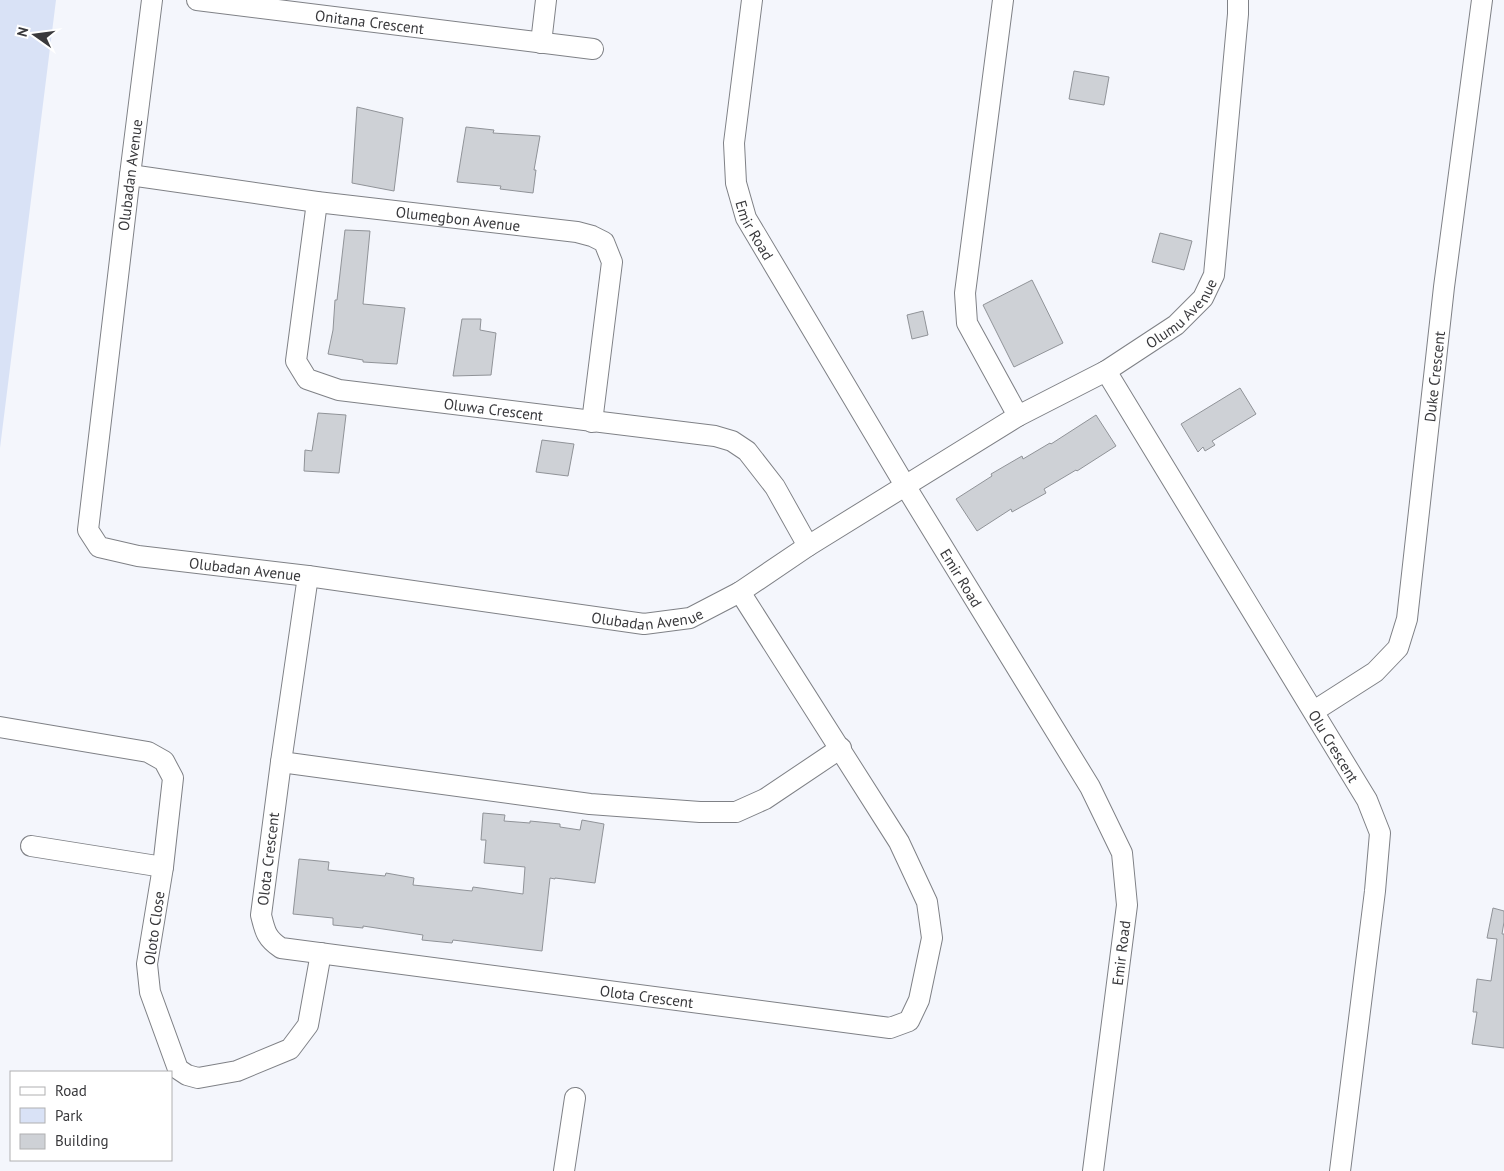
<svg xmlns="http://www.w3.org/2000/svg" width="1504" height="1171" viewBox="0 0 1504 1171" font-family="'PT Sans',sans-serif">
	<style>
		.green { fill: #d9e2f6 }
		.building { fill: #ced1d6; stroke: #909398 }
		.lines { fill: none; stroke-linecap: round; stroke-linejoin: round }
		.minor-casing { stroke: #7f8186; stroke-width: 22 }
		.minor { stroke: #fff; stroke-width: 20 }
		.labels { text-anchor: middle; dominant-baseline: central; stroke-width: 4; stroke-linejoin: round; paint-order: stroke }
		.street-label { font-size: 15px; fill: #39393c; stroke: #fff }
	</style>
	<rect width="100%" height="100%" fill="#f4f6fc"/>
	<path class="green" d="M 0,0 L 56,0 L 0,448 Z"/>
	<path class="building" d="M 1074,71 L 1109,77 L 1104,105 L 1069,99 Z
		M 357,107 L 403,118 L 394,191 L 352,183 Z
		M 466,127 L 494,130 L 493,133 L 540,136 L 534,170 L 536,170 L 533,193 L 500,189 L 501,186 L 457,182 Z
		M 345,230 L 370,231 L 363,304 L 405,308 L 397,364 L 363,362 L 363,360 L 328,354 L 333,330 L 335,300 L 337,300 Z
		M 1160,233 L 1192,241 L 1184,270 L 1152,262 Z
		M 1032,280 L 1063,343 L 1014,367 L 983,305 Z
		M 923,311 L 928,335 L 912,339 L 907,315 Z
		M 462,319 L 481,319 L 480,330 L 496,333 L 491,375 L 453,376 Z
		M 1240,388 L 1256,414 L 1212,441 L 1215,445 L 1205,451 L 1203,447 L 1198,452 L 1181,424 Z
		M 318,413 L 346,415 L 339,473 L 304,471 L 305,450 L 312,451 Z
		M 1096,415 L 1116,446 L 1077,471 L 1076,470 L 1044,489 L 1046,493 L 1012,512 L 1011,509 L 977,531 L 956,499 L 992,476 L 991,474 L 1022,456 L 1023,459 L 1050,443 L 1051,444 Z
		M 542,440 L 574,444 L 568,476 L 536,472 Z
		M 483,813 L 505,815 L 504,821 L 530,823 L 530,821 L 560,824 L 560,827 L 580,830 L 582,820 L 604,824 L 595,883 L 555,878 L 555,879 L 550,878 L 542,951 L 453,940 L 452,943 L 422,940 L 423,935 L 363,926 L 363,928 L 333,925 L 333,918 L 293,914 L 299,859 L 329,862 L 328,870 L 385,876 L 386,873 L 414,878 L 413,885 L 472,891 L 473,887 L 523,894 L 525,867 L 484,863 L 486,840 L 481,840 Z
		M 1493,908 L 1504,911 L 1504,922 L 1502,934 L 1504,934 L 1504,1048 L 1472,1044 L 1477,1012 L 1473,1012 L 1477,979 L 1491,981 L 1497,939 L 1487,938 Z"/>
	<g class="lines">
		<g class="minor-casing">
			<g id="minor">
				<path id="s1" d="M 152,0 L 130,175 L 88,530 L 99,547 L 138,556 L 308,576 L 644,624 L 690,618 L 740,592 L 808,546 L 1018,416 L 1106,371 L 1176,325 L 1203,298 L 1214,275 L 1238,14 L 1238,0"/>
				<path id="s2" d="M 197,0 L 593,49"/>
				<path id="s3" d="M 752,0 L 734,143 L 736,183 L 746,218 L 906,487 L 1090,787 L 1122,853 L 1127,905 L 1093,1171"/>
				<path d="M 1003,0 L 965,293 L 967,323 L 1018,416"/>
				<path d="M 541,43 L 546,0"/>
				<path id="s4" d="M 130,175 L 317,202 L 577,232 L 592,236 L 604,242 L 612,262 L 592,422"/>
				<path id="s5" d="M 317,202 L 296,361 L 307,379 L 339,390 L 715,436 L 732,441 L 747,451 L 775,487 L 808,546"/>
				<path id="s6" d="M 1106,371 L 1367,800 L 1380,833 L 1375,891 L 1340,1171"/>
				<path id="s7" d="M 308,576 L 281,762 L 261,915 C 265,931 266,938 281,948 L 890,1028 L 909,1021 L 919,1000 L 932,938 L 927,902 L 899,842 L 740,592"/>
				<path id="s8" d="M 1314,711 L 1375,672 L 1398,648 L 1407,619 L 1444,287 L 1482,0"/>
				<path d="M 0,727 L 148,752 L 164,761 L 173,778 L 163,867 L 147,964 L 150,992 L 178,1069 L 187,1075 L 198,1078 L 237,1071 L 290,1049 L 308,1025 L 321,953"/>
				<path d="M 281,762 L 590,804 L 700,812 L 736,812 L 765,799 L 841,748"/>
				<path d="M 31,846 L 163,867"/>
				<path d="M 564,1171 L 575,1098"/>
			</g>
		</g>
		<use href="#minor" class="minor"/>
	</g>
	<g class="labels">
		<g class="street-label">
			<text stroke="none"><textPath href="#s2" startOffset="174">Onitana Crescent</textPath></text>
			<text transform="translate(130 175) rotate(-83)">Olubadan Avenue</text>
			<text stroke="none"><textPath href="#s4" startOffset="331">Olumegbon Avenue</textPath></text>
			<text stroke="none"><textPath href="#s3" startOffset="235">Emir Road</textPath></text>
			<text stroke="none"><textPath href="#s1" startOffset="1731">Olumu Avenue</textPath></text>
			<text stroke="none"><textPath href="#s8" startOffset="380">Duke Crescent</textPath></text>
			<text stroke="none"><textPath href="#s5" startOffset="371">Oluwa Crescent</textPath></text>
			<text stroke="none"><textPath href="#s1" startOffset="702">Olubadan Avenue</textPath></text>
			<text stroke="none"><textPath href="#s3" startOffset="640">Emir Road</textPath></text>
			<text stroke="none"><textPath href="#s1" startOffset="1108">Olubadan Avenue</textPath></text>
			<text stroke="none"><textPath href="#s6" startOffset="439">Olu Crescent</textPath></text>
			<text transform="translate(268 859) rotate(-83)">Olota Crescent</text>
			<text transform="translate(154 928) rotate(-82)">Oloto Close</text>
			<text transform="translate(1121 953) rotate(-83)">Emir Road</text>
			<text stroke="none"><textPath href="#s7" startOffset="751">Olota Crescent</textPath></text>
		</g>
	</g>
	<rect x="10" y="1071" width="162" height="90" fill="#ffffff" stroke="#b0b0b1"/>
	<rect x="20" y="1087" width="25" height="8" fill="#ffffff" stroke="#b0b0b1"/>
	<text x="55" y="1096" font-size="15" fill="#39393c">Road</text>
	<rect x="20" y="1108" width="25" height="15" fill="#d9e2f6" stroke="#b0b0b1"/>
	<text x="55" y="1121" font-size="15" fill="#39393c">Park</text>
	<rect x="20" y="1134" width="25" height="15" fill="#ced1d6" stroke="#b0b0b1"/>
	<text x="55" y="1146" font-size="15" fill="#39393c">Building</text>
	<g transform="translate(35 35) rotate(284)" stroke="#ffffff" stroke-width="4" paint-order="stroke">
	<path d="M0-4L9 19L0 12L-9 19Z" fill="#39393c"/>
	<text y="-8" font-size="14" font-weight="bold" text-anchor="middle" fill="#39393c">N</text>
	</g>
</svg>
